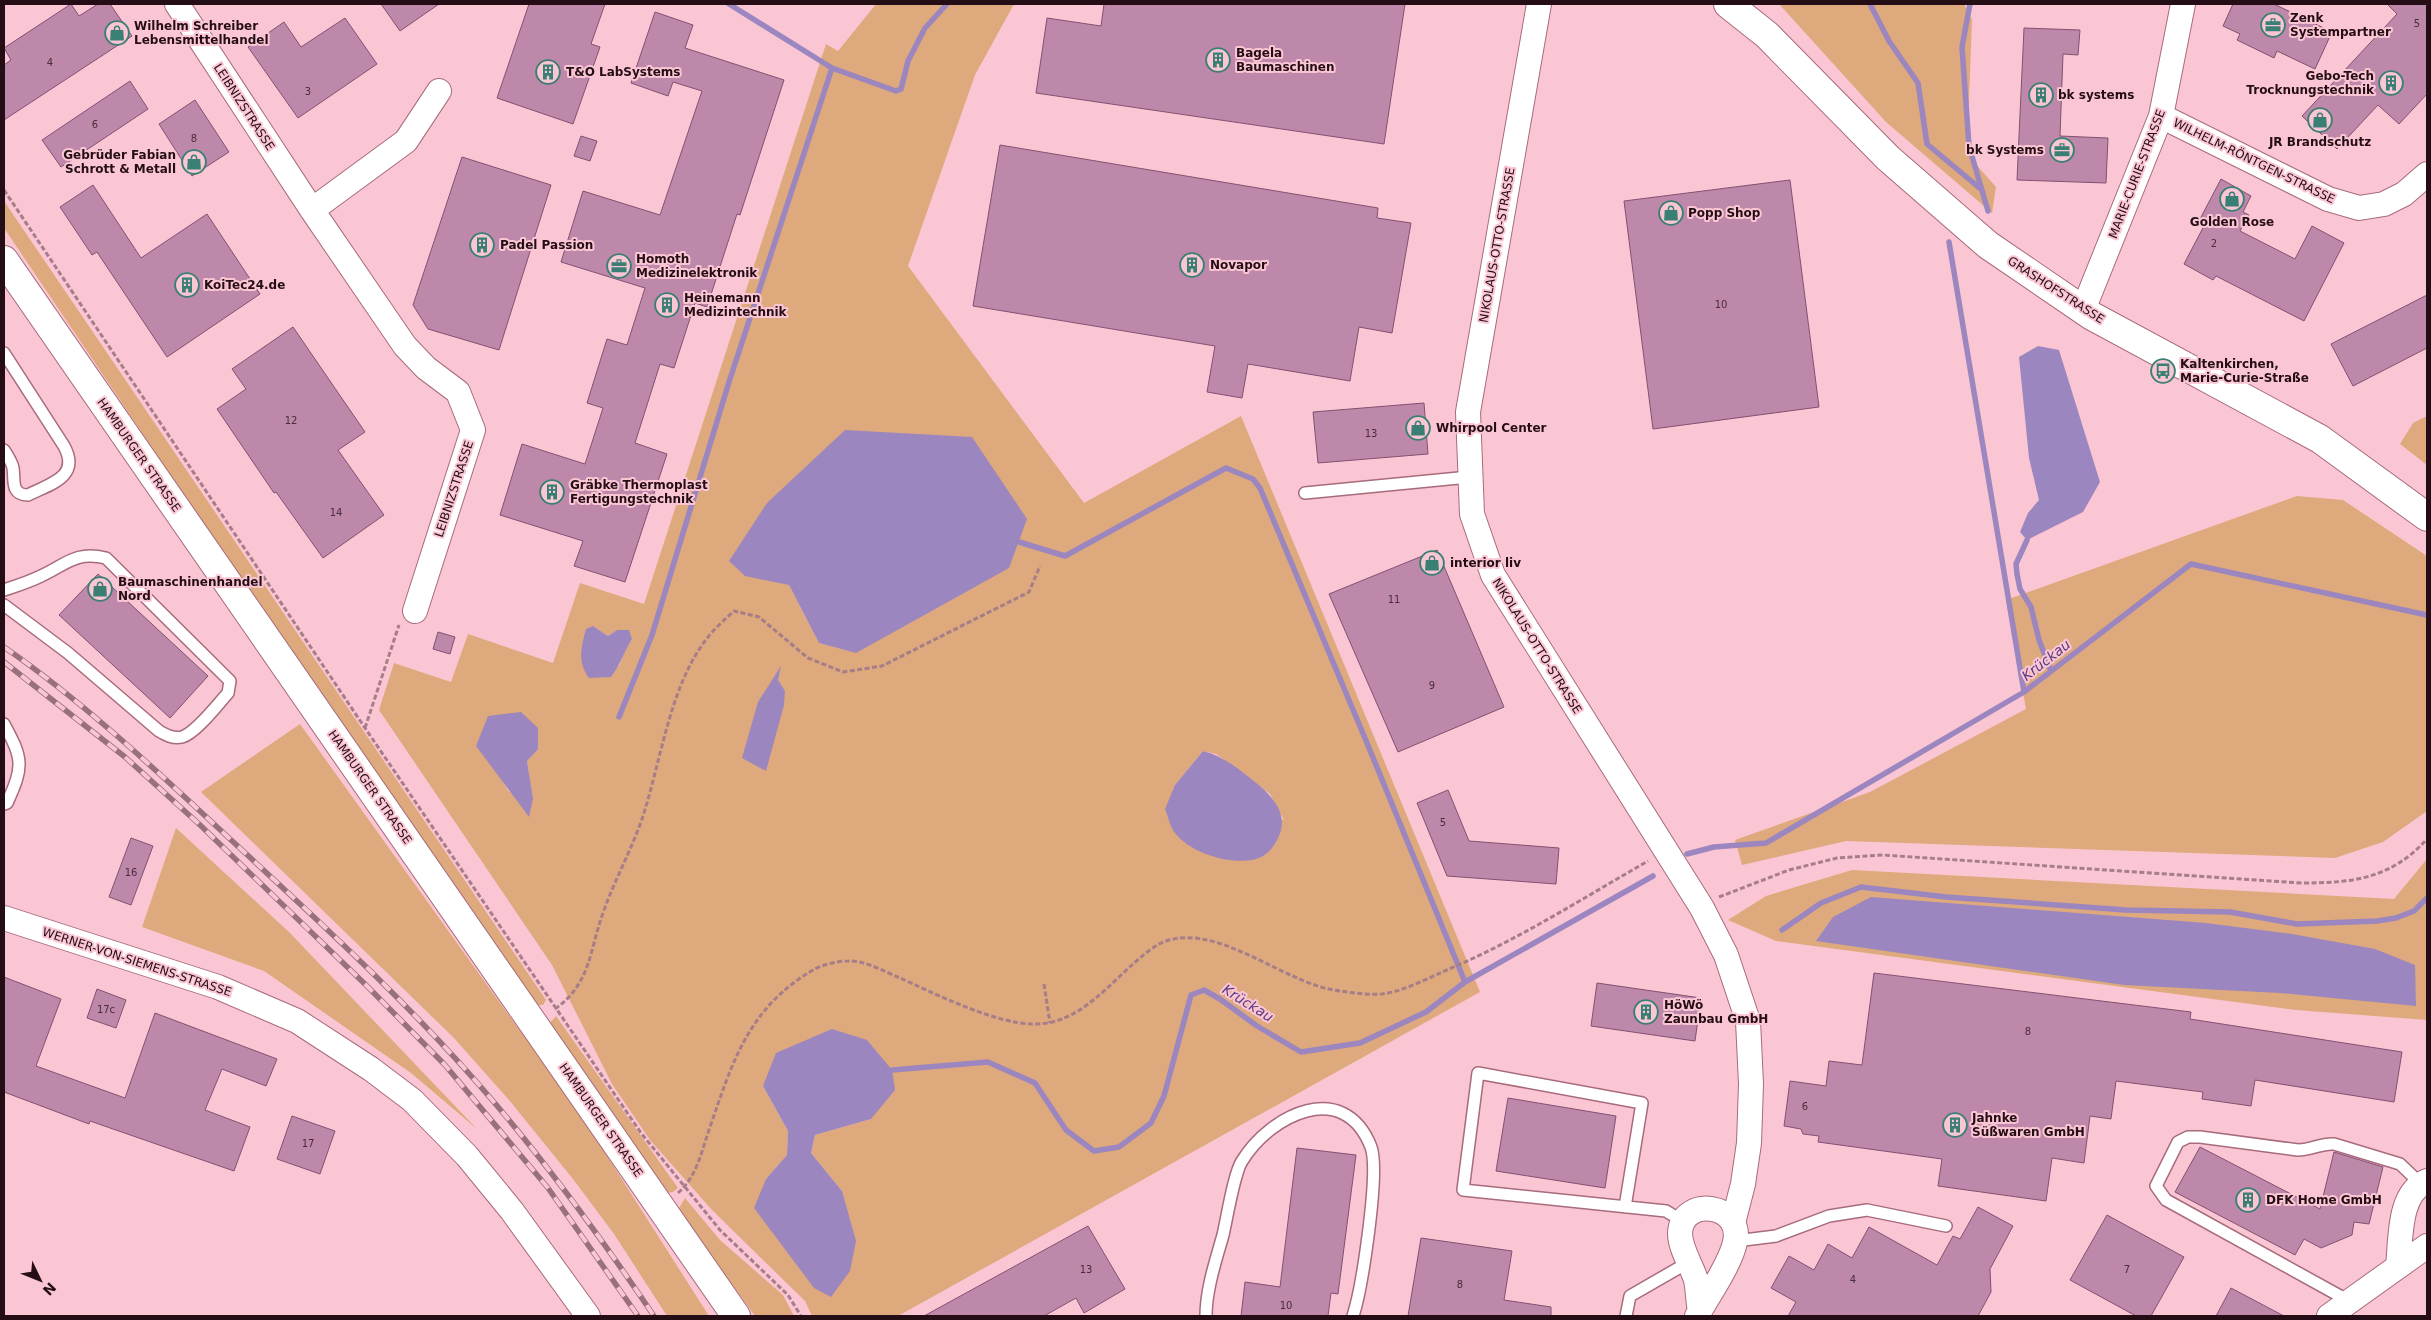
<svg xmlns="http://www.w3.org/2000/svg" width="2431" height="1320" viewBox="0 0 2431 1320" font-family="'DejaVu Sans',sans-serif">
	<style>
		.green { fill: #dea97c; fill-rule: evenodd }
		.water { fill: #9b86c0 }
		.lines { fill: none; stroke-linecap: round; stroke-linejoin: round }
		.stream { stroke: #9b86c0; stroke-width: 5.5 }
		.building { fill: #bd88a9; stroke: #825171 }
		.service-casing { stroke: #a76b7c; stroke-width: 14 }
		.minor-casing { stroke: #a76b7c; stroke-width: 26 }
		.tertiary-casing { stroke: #a76b7c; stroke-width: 30 }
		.secondary-casing { stroke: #a76b7c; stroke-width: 30 }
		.path { stroke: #a67d89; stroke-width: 3; stroke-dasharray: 5 2.5; stroke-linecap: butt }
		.service { stroke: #fff; stroke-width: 11 }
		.minor { stroke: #fff; stroke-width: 24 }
		.tertiary { stroke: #fff; stroke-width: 28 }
		.secondary { stroke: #fff; stroke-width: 28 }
		.rail-casing { stroke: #98717c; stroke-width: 5.5 }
		.rail { stroke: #fbc6d4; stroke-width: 4; stroke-dasharray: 11; stroke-linecap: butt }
		.labels { text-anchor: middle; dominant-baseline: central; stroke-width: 4; stroke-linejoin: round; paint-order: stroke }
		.number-label { font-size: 10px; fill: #4a2c3a }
		.poi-label { font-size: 12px; font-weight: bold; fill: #240d15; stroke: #fbc6d4; text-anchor: start }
		.street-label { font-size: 12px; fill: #240d15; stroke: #fbc6d4 }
		.water-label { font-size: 14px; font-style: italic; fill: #593a82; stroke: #fbc6d4 }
	</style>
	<rect width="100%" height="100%" fill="#fbc6d4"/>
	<path class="green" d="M 876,4 L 1014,4 L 975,75 L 908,266 L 1084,503 L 1241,416 L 1480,992 L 898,1316 L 812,1316 L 805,1301 L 712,1210 L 650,1140 L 612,1084 L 552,965 L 379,710 L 394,663 L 451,682 L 468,634 L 553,663 L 580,583 L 644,604 L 826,44 L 838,51 ZM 789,585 L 849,651 L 819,643 ZM 593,626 L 608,636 L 617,630 L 632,639 L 624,652 L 619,666 ZM 1203,751 L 1216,754 L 1270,794 L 1284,820 L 1175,785 ZM 527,761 L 529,774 L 509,792 L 496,770 ZM 763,1086 L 871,1119 L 815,1135 L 811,1153 L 842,1191 L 766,1179 L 787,1155 L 788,1131 Z
		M 1779,4 L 1964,4 L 1972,20 L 1967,154 L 1996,187 L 1992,213 L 1886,122 Z
		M 4,201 L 546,1000 L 543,1005 L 535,1005 L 271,624 L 4,228 Z
		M 2427,416 L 2427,465 L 2400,444 L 2413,423 Z
		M 2297,496 L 2343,500 L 2427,556 L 2427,811 L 2383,842 L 2335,858 L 1846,841 L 1742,865 L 1735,840 L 1870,792 L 2026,709 L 2006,600 Z
		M 300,724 L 586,1123 L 709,1316 L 667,1316 L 614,1234 L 573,1179 L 509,1100 L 454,1038 L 201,792 Z
		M 176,828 L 290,933 L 477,1129 L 411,1073 L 264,971 L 142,927 Z
		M 2427,859 L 2427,1020 L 2296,1010 L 1776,941 L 1728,920 L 1766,896 L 1852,870 L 2394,899 Z
		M 556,1016 L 678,1188 L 673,1192 L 666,1193 L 549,1024 Z
		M 685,1198 L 720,1240 L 783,1295 L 794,1316 L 755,1316 L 678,1210 Z"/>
	<path class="water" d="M 2038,346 L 2059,350 L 2100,482 L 2083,512 L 2027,540 L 2020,532 L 2028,513 L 2039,500 L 2029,458 L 2019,357 Z
		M 845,430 L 972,437 L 1027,519 L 1009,568 L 856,653 L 819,643 L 789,585 L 745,576 L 729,561 L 767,503 Z
		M 593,626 L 608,636 L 617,630 L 629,630 L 632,639 C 624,652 620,665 611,677 L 589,678 C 577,661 581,648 586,629 Z
		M 781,666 L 778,680 L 785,691 L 784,705 L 766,771 L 742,758 L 758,702 Z
		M 521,712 L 538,728 L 538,749 L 527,761 L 533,799 L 529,817 L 476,746 L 488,716 Z
		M 1203,751 C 1223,756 1239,769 1255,782 C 1275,798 1291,817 1276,842 C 1271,851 1263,858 1252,860 C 1227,864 1191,853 1175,833 C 1170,827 1168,816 1165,809 L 1175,785 Z
		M 1871,897 L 2206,923 L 2292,934 L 2375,949 L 2415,965 L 2416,1006 L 2280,993 L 2124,985 L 1816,941 L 1833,917 Z
		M 832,1029 L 867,1040 L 892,1070 L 895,1090 L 871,1119 L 815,1135 L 811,1153 L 842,1191 L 856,1241 L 850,1271 L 831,1297 L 814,1288 L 754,1208 L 766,1179 L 787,1155 L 788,1131 L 763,1086 L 776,1053 Z"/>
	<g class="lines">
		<path class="stream" d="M 729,4 L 832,68
			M 1870,4 L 1889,41 L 1918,83 L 1927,144 L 1982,190
			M 1970,4 L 1962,47 L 1969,146 L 1988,211
			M 1949,242 L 2024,692
			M 2027,540 L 2016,564 L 2017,574 L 2020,589 L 2031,607 L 2039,640 L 2051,671
			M 1019,542 L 1065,556 L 1226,468 L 1253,479 L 1260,488 L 1367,743 L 1465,982
			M 619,717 L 652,635 L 729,382 L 832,68 L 896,91 L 901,89 L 908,61 L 925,28 L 947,4
			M 1687,854 L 1714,847 L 1766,843 L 2024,692 L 2191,564 L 2427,615
			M 1782,930 L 1821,903 L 1861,887 L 1946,897 L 2126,910 L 2230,912 L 2297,924 L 2377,921 L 2396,918 L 2414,911 L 2427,898
			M 892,1070 L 988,1062 L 1035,1083 L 1066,1130 L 1094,1151 L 1119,1147 L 1151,1123 L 1164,1096 L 1191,995 L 1204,990 L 1220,999 L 1257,1026 L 1301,1052 L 1360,1043 L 1426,1012 L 1465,982 L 1653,876"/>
	</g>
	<path class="building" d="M 71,4 L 79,16 L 98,4 L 110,4 L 132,36 L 4,120 L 4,65 L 11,60 L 4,48 Z
		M 381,4 L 439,4 L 400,31 Z
		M 529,4 L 605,4 L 591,44 L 600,47 L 573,124 L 497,98 Z
		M 1104,4 L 1405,4 L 1384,144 L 1036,93 L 1047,18 L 1101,26 Z
		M 2233,4 L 2274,4 L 2332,32 L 2315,69 L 2277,51 L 2274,58 L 2237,40 L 2240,34 L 2223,26 Z
		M 2387,4 L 2427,4 L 2427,94 L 2399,124 L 2378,105 L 2337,149 L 2302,116 L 2397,14 Z
		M 655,12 L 693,25 L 685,48 L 784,80 L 740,215 L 737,214 L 707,307 L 695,303 L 674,368 L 660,364 L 635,443 L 667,454 L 625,582 L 574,566 L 583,541 L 500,515 L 522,444 L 585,464 L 603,408 L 587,403 L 607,339 L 627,345 L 645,288 L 561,262 L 583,191 L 660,215 L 702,91 L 673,82 L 668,96 L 631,83 Z
		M 345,18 L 377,64 L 298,118 L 248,47 L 284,22 L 301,47 Z
		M 2024,28 L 2080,30 L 2078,55 L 2063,54 L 2060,136 L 2108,138 L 2106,183 L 2017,180 Z
		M 130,81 L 148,109 L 61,167 L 42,140 Z
		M 195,100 L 229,152 L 192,176 L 159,124 Z
		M 581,136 L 597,141 L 590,161 L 574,156 Z
		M 1000,145 L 1378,208 L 1377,218 L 1411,223 L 1392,333 L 1359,327 L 1350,381 L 1248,364 L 1242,398 L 1207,392 L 1215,346 L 973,306 Z
		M 462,157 L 551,185 L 499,350 L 428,329 L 413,305 Z
		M 2221,179 L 2251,196 L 2243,212 L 2249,215 L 2240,231 L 2295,259 L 2312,226 L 2344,243 L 2304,321 L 2216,276 L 2213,280 L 2184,264 L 2206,222 L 2200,219 Z
		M 1790,180 L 1819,407 L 1653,429 L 1624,201 Z
		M 93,185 L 141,258 L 207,214 L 260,294 L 167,357 L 97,252 L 92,255 L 60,207 Z
		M 2427,295 L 2427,348 L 2353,386 L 2331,344 Z
		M 293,327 L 365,432 L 338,450 L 384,515 L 323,558 L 276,492 L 274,493 L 217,409 L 246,389 L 232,369 Z
		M 1424,403 L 1428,454 L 1318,463 L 1313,412 Z
		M 1437,550 L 1504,707 L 1398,752 L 1329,594 Z
		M 98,574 L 208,676 L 170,718 L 59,615 Z
		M 438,632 L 455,637 L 450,654 L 433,649 Z
		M 1448,790 L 1469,841 L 1559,848 L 1556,884 L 1447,876 L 1417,803 Z
		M 131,838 L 153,846 L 131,905 L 109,897 Z
		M 1874,973 L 2191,1012 L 2190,1019 L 2402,1052 L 2394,1102 L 2255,1080 L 2251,1106 L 2202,1099 L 2203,1092 L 2116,1081 L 2111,1119 L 2090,1116 L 2084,1163 L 2052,1158 L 2046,1201 L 1938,1186 L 1942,1159 L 1818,1142 L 1819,1136 L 1803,1134 L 1801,1129 L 1784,1126 L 1790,1081 L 1826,1086 L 1829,1061 L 1862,1065 Z
		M 4,977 L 61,999 L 36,1066 L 125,1098 L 155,1013 L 277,1059 L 266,1086 L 222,1069 L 205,1110 L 250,1127 L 234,1171 L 90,1121 L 89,1124 L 4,1092 Z
		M 1597,983 L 1701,998 L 1695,1041 L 1591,1026 Z
		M 97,989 L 126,1000 L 116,1028 L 87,1018 Z
		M 1508,1098 L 1616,1116 L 1605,1188 L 1496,1171 Z
		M 292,1116 L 335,1131 L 320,1174 L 277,1159 Z
		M 2200,1147 L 2320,1209 L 2334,1152 L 2383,1167 L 2369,1224 L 2354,1222 L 2352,1235 L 2321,1248 L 2304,1239 L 2295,1255 L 2175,1192 Z
		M 1297,1148 L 1356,1155 L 1338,1294 L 1331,1293 L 1328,1316 L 1241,1316 L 1245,1282 L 1280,1287 Z
		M 1978,1207 L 2013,1226 L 1990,1269 L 1991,1292 L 1978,1316 L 1788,1316 L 1796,1302 L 1771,1288 L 1789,1256 L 1814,1270 L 1828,1244 L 1852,1258 L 1869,1227 L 1937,1265 L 1953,1236 L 1960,1239 Z
		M 2107,1215 L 2184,1257 L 2151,1316 L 2136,1316 L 2070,1280 Z
		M 1088,1226 L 1125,1289 L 1084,1313 L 1076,1298 L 1044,1316 L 924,1316 Z
		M 1421,1238 L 1512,1251 L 1504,1300 L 1551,1307 L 1551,1316 L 1408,1316 Z
		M 2231,1288 L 2284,1316 L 2216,1316 Z"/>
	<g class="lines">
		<g class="service-casing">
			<path id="service" d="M 4,353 L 64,446 C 81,477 50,484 28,495 C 10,495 15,479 13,468 C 12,462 7,455 4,450
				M 1305,493 L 1469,477
				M 4,590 C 16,586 29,582 41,576 C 67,564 75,551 106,558 L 230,681 L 228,693 C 218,704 196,733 182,737 C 173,739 166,735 159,731 L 68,653 L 4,605
				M 4,724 C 23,759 24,766 7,803 L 4,804
				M 1625,1207 L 1642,1103 L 1478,1073 L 1463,1190 L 1666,1211 L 1684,1222
				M 1736,1241 L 1776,1236 L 1829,1216 L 1867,1210 L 1946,1226
				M 2349,1301 L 2166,1200 L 2156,1186 L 2178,1142 L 2188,1137 L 2200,1137 L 2298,1150 C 2312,1150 2321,1143 2334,1144 L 2400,1164 L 2421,1184
				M 1206,1316 C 1206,1289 1216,1260 1223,1235 C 1227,1218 1234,1173 1242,1161 C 1270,1115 1344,1078 1371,1147 C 1380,1172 1362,1288 1353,1316
				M 1626,1316 L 1630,1296 L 1689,1262"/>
		</g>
		<g class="minor-casing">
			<path id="minor" d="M 177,4 L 312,210 L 405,346 L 426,368 L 458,392 L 473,430 L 415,611
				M 1539,4 L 1468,412 L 1472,514 L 1493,575 L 1702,908 L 1726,955 L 1748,1021 L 1751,1084 L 1749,1143 L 1743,1184 L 1733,1223
				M 2161,116 L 2328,199 L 2359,208 L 2384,204 L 2404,194 L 2427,174
				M 312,210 L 406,141 L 439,91
				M 2083,310 L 2161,116 L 2183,4
				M 4,918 L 218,987 L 297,1021 L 371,1069 L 412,1100 L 467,1156 L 512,1211 L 588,1316
				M 2398,1266 C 2401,1239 2398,1193 2427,1181
				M 1697,1316 C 1708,1296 1731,1263 1735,1242 C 1744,1204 1682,1195 1680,1233 C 1680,1249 1692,1266 1696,1280 C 1698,1290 1698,1301 1700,1311
				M 2329,1316 L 2427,1246"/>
		</g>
		<g class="tertiary-casing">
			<path id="tertiary" d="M 1728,4 L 1767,35 L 1888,158 L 1988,245 L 2092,316 L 2320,439 L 2427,517"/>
		</g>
		<g class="secondary-casing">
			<path id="secondary" d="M 4,260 L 736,1316"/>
		</g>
		<path class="path" d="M 4,190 L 365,728 L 641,1133 L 720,1230 L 788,1295 L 801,1316
			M 365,728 L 399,625
			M 1719,897 L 1789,870 L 1837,858 L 1883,855 L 2302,883 C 2352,883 2391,879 2427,839
			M 1044,984 L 1050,1023
			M 555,1009 C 591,983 589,952 603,913 C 614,881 631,851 642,819 C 661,762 669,689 705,641 C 713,630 724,620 734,611 L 759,617 L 808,658 L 843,672 L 882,666 L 1029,592 L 1040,566
			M 678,1193 C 697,1176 701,1153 709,1130 C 732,1063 748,1008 813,970 C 821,965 838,961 848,961 C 864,960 883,971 898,977 C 933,993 996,1024 1033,1024 C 1075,1025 1103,991 1132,965 C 1141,957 1154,945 1166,941 C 1221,923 1285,985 1340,991 C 1353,993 1370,995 1382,994 C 1405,991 1428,978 1449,969 C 1518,940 1583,898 1648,861"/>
		<use href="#service" class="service"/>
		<use href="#minor" class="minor"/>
		<use href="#tertiary" class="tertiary"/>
		<use href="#secondary" class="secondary"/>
		<g class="rail-casing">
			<path id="rail" d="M 4,647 C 85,703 158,772 230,839 C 321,923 413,1007 493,1101 C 551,1169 604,1242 654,1316
				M 4,662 L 125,757 L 199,824 L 367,986 L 445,1065 L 548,1188 L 638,1316"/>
		</g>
		<use href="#rail" class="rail"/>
	</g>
	<defs>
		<g id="office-ring" transform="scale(1.25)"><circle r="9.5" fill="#fbc6d4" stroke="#3a7f73" stroke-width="1.5"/><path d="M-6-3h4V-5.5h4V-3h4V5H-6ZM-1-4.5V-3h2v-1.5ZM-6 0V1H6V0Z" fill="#3a7f73"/></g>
		<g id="shop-ring" transform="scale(1.25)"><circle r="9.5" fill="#fbc6d4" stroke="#3a7f73" stroke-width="1.5"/><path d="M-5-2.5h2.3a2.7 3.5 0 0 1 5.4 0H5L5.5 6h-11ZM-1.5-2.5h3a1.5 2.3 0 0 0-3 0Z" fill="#3a7f73"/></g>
		<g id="building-ring" transform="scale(1.25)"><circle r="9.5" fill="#fbc6d4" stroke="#3a7f73" stroke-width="1.5"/><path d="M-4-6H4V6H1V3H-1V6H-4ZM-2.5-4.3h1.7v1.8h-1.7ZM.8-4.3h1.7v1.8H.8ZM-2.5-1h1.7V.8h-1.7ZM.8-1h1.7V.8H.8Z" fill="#3a7f73"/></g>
		<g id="bus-ring" transform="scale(1.25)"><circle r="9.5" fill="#fbc6d4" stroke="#3a7f73" stroke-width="1.5"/><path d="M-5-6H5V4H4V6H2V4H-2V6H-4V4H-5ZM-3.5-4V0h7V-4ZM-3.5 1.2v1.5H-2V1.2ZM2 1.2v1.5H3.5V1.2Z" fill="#3a7f73"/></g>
	</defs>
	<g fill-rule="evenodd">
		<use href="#office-ring" x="2273" y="25"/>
		<use href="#shop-ring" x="117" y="33"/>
		<use href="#building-ring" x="1218" y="60"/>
		<use href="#building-ring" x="548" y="72"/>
		<use href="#building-ring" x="2391" y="83"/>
		<use href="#building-ring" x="2041" y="95"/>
		<use href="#shop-ring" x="2320" y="120"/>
		<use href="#office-ring" x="2062" y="150"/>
		<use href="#shop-ring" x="194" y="162"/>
		<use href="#shop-ring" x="2232" y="199"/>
		<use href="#shop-ring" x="1671" y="213"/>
		<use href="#building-ring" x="482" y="245"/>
		<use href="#building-ring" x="1192" y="265"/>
		<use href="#office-ring" x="619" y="266"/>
		<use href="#building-ring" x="187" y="285"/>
		<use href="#building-ring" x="667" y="305"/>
		<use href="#bus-ring" x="2163" y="371"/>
		<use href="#shop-ring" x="1418" y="428"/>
		<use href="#building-ring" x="552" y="492"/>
		<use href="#shop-ring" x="1432" y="563"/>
		<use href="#shop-ring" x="100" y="589"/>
		<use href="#building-ring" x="1646" y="1012"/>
		<use href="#building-ring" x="1955" y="1125"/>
		<use href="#building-ring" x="2248" y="1200"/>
	</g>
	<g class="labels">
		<g class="number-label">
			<text x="2417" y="23">5</text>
			<text x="50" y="62">4</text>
			<text x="308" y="91">3</text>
			<text x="95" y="124">6</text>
			<text x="194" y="138">8</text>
			<text x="2214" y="243">2</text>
			<text x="1721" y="304">10</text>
			<text x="291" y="420">12</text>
			<text x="1371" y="433">13</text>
			<text x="336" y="512">14</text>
			<text x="1394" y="599">11</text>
			<text x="1432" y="685">9</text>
			<text x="1443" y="822">5</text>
			<text x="131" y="872">16</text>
			<text x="106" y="1009">17c</text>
			<text x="2028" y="1031">8</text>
			<text x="1805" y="1106">6</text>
			<text x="308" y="1143">17</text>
			<text x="1086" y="1269">13</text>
			<text x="2127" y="1269">7</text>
			<text x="1853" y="1279">4</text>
			<text x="1460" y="1284">8</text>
			<text x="1286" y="1305">10</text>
		</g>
		<g class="poi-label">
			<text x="2290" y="18">Zenk<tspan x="2290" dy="14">Systempartner</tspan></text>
			<text x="134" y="26">Wilhelm Schreiber<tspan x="134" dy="14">Lebensmittelhandel</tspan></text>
			<text x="1236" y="53">Bagela<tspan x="1236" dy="14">Baumaschinen</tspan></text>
			<text x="566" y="72">T&amp;O LabSystems</text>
			<text x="2374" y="76" text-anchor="end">Gebo-Tech<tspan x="2374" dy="14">Trocknungstechnik</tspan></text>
			<text x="2058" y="95">bk systems</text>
			<text x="2320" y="142" text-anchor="middle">JR Brandschutz</text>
			<text x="2044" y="150" text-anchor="end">bk Systems</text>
			<text x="176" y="155" text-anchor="end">Gebrüder Fabian<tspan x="176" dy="14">Schrott &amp; Metall</tspan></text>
			<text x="1688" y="213">Popp Shop</text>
			<text x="2232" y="222" text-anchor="middle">Golden Rose</text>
			<text x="500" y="245">Padel Passion</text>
			<text x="636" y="259">Homoth<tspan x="636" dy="14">Medizinelektronik</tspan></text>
			<text x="1210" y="265">Novapor</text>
			<text x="204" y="285">KoiTec24.de</text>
			<text x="684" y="298">Heinemann<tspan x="684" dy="14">Medizintechnik</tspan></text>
			<text x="2180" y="364">Kaltenkirchen,<tspan x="2180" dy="14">Marie-Curie-Straße</tspan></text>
			<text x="1436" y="428">Whirpool Center</text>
			<text x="570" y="485">Gräbke Thermoplast<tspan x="570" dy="14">Fertigungstechnik</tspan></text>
			<text x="1450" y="563">interior liv</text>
			<text x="118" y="582">Baumaschinenhandel<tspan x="118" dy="14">Nord</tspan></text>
			<text x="1664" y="1005">HöWö<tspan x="1664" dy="14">Zaunbau GmbH</tspan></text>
			<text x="1972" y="1118">Jahnke<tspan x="1972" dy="14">Süßwaren GmbH</tspan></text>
			<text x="2266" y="1200">DFK Home GmbH</text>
		</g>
		<g class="street-label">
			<text transform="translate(244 107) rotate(57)">LEIBNIZSTRASSE</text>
			<text transform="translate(2254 161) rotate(26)">WILHELM-RÖNTGEN-STRASSE</text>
			<text transform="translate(2137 174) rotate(-69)">MARIE-CURIE-STRASSE</text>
			<text transform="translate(1497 245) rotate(-80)">NIKOLAUS-OTTO-STRASSE</text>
			<text transform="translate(2056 290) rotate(33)">GRASHOFSTRASSE</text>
			<text transform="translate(139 455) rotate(55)">HAMBURGER STRASSE</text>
			<text transform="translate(454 489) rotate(-72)">LEIBNIZSTRASSE</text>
			<text transform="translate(1537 646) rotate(58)">NIKOLAUS-OTTO-STRASSE</text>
			<text transform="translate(370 787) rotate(55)">HAMBURGER STRASSE</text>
			<text transform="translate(137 962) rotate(18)">WERNER-VON-SIEMENS-STRASSE</text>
			<text transform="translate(601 1120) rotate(55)">HAMBURGER STRASSE</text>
		</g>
		<g class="water-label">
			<text transform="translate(2046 660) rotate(-38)">Krückau</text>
			<text transform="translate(1248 1003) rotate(32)">Krückau</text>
		</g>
	</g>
	<rect width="2431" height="1320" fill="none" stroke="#240d15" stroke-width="10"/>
	<g transform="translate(40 1280) rotate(133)" stroke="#fbc6d4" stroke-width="4" paint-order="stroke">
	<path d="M0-4L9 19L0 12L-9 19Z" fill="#240d15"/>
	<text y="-8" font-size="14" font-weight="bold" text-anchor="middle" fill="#240d15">N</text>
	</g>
</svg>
